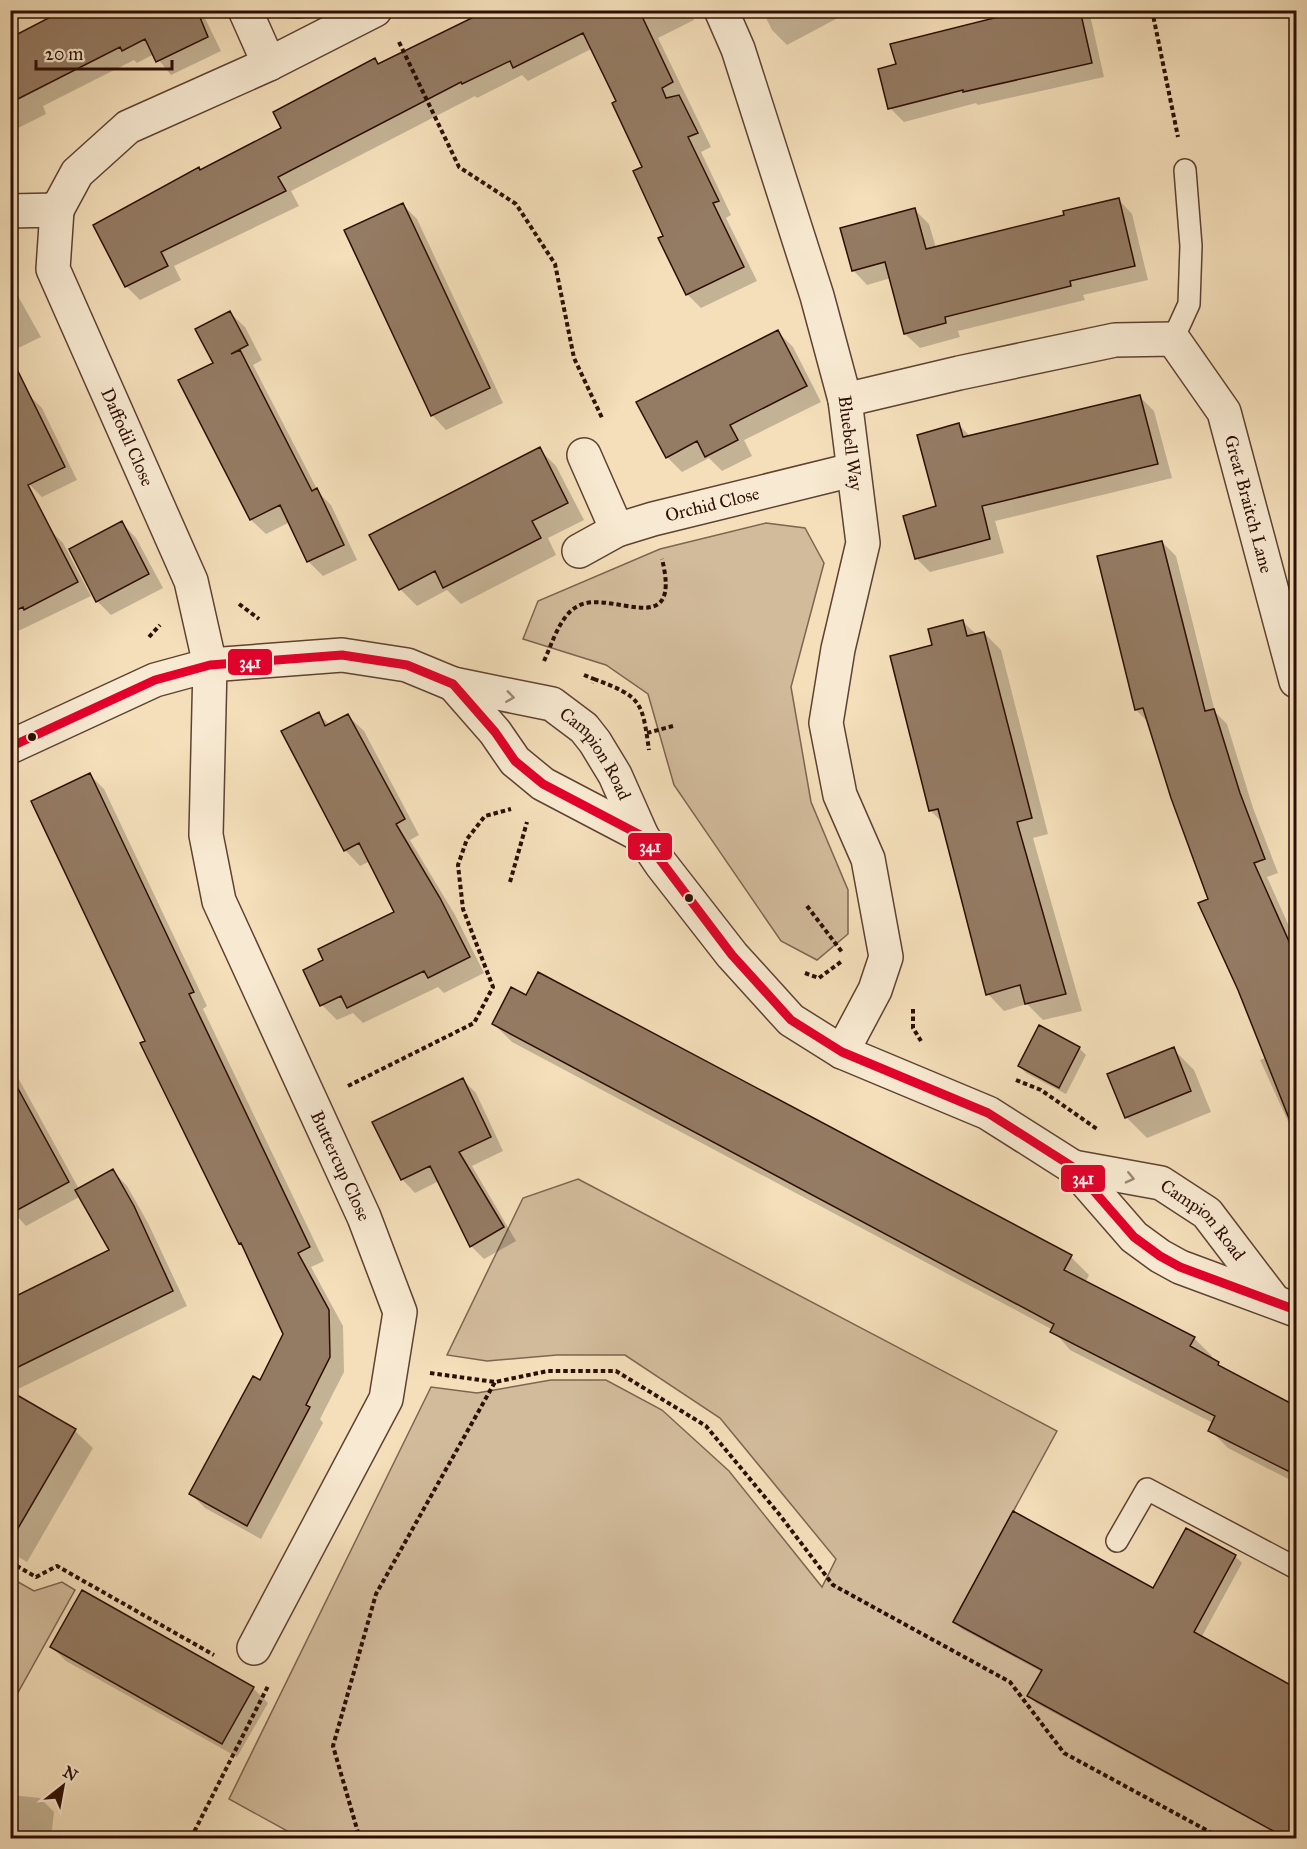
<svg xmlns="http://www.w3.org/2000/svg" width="1307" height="1849" viewBox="0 0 1307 1849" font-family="'IM FELL Great Primer',serif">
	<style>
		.green { fill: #d2bb9b; stroke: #7f6450; stroke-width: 1.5 }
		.shadow { fill: #0003 }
		.building { fill: #947b63; stroke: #2c0e04; stroke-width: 1.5 }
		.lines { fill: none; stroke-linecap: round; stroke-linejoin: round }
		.service-casing { stroke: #5e4232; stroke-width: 24 }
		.minor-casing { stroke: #5e4232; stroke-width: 36 }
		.path { stroke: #2c0e04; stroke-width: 4; stroke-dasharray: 4.5 3; stroke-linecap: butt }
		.service { stroke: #f8ead2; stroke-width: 21 }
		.minor { stroke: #f8ead2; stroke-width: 33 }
		.bus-1-casing { stroke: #f8ead2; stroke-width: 14 }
		.bus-1 { stroke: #e4002b; stroke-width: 9 }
		.oneway { stroke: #9c8775 }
		.bus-dot { fill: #2c0e04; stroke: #f8ead2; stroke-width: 2 }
		.labels { text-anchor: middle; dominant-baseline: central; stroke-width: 5; stroke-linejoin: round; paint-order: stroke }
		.street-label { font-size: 18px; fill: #2c0e04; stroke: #f8ead2 }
		.line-badge { stroke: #f8ead2; stroke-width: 2 }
		.badge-label { font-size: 16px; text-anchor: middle; font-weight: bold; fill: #fff }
	</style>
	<rect width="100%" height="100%" fill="#f4dfba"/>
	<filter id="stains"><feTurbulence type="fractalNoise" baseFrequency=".00333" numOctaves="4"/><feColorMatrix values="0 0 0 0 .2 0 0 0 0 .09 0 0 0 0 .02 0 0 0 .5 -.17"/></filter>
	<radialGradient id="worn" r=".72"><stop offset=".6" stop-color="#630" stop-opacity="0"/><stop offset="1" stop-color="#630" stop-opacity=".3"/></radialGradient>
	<path class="green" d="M 268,11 L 324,10 L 324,11 C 303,21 289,20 268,11 Z
		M 766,523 L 805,528 L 824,563 L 791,687 L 811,802 L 848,890 L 848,934 L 817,960 L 781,941 L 674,785 L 648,694 L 606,665 L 523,639 L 538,601 L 660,549 Z
		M 578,1179 L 1057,1431 L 953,1622 L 1020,1658 L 1049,1657 L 1028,1696 L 1287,1838 L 300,1838 L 229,1799 L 431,1387 L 477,1393 L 551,1380 L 606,1380 L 662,1410 L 729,1471 L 822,1587 L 836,1559 L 720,1418 L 625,1355 L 557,1355 L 487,1361 L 447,1355 L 523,1198 Z
		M 11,1578 L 34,1591 L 62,1582 L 75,1590 L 11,1705 Z"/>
	<path class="shadow" d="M 68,10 L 201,10 L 221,51 L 171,75 L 154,54 L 137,63 L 134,60 L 43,106 L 46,114 L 10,132 L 10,49 Z
		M 492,10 L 689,10 L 694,20 L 658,38 L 711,147 L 701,152 L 731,215 L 726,218 L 757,281 L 701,308 L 687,294 L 665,236 L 644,168 L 618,102 L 591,49 L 528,81 L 522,75 L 477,98 L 475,96 L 291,191 L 299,206 L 174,266 L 181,280 L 140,300 L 126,286 L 200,171 L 283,129 L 374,60 L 380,65 Z
		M 762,10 L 848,10 L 849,12 L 787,45 L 772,30 Z
		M 1038,10 L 1086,10 L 1090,15 L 1104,77 L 978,105 L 976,103 L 904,122 L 890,108 L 897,65 Z
		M 1118,199 L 1132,214 L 1148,280 L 1083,295 L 1085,300 L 958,331 L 960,337 L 920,348 L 905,334 L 891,278 L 867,285 L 853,270 L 915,210 L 929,224 L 936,248 L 1066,216 Z
		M 402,204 L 417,219 L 503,403 L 446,430 L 432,415 Z
		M 10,282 L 41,337 L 10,352 Z
		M 230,313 L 245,327 L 262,360 L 253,365 L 319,493 L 331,505 L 357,560 L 323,576 L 308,561 L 290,522 L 266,534 L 251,520 L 180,381 L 215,364 Z
		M 778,332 L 793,347 L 821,402 L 744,440 L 752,456 L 722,471 L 709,458 L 682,472 L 667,457 Z
		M 29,395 L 42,408 L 77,480 L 42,497 L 29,484 Z
		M 1140,397 L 1154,411 L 1172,478 L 995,521 L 1004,553 L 930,572 L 916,558 L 938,508 L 959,425 L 971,437 Z
		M 539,449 L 556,466 L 584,520 L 548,538 L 556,555 L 461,604 L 447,590 L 417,606 L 400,589 Z
		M 122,523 L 136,538 L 163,588 L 111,615 L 97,601 Z
		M 49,529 L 63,543 L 91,596 L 10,635 L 10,549 Z
		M 1162,542 L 1176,556 L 1215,712 L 1227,724 L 1253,808 L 1278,873 L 1267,877 L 1296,942 L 1296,1134 L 1291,1128 L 1260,1060 L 1265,1058 L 1149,723 L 1136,710 Z
		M 963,622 L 977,635 L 984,633 L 1001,650 L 1048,834 L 1033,838 L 1082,1011 L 1043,1020 L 1027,1004 L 1004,1011 L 988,994 L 943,823 L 931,811 L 934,646 Z
		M 318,714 L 330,725 L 348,716 L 364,731 L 419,835 L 410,840 L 455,915 L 484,973 L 444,993 L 438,987 L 363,1023 L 353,1013 L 337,1020 L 322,1005 L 325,961 L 396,913 L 370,861 L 360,866 L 345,850 Z
		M 90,775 L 104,789 L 207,1006 L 203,1009 L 324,1261 L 311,1267 L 343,1326 L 344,1372 L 320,1419 L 323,1423 L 261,1539 L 205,1508 L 191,1494 L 261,1382 L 285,1334 L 147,1041 Z
		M 539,974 L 1071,1257 L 1089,1275 L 1085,1283 L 1194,1338 L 1212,1356 L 1210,1359 L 1224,1370 L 1296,1407 L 1296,1483 L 1228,1448 L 1210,1430 L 1213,1423 L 1070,1350 L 1053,1330 L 512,1042 L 494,1024 L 526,997 Z
		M 1079,1048 L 1086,1055 L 1066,1094 L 1026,1073 L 1019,1066 Z
		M 1173,1049 L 1194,1070 L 1211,1112 L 1147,1138 L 1126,1117 Z
		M 10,1063 L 79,1189 L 113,1171 L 127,1186 L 148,1223 L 187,1306 L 10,1393 L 10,1299 L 111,1250 L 81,1196 L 26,1226 L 13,1212 L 10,1208 Z
		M 463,1080 L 476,1093 L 503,1151 L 472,1166 L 516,1241 L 484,1259 L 471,1246 L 439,1181 L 415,1193 L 402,1179 Z
		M 19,1398 L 75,1431 L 93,1448 L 27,1562 L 10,1552 L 10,1413 Z
		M 1235,1556 L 1242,1563 L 1201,1638 L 1296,1690 L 1296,1838 L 1284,1838 L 1036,1703 L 1029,1696 L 1042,1672 L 962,1629 L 955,1622 L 1154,1590 Z
		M 83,1592 L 253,1688 L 268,1703 L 237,1757 L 66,1661 L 52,1647 Z
		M 10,1795 L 40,1798 L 54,1812 L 51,1838 L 10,1838 Z"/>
	<path class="building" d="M 64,10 L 197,10 L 208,37 L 156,62 L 145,39 L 122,51 L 120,47 L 10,103 L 10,38 Z
		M 488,10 L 639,10 L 673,82 L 662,88 L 666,98 L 679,95 L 698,133 L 688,137 L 719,201 L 713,203 L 744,267 L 686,295 L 658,238 L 663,236 L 633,171 L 642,167 L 612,103 L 616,101 L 583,33 L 513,68 L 510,61 L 462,84 L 461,82 L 278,177 L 286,191 L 161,252 L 168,266 L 125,287 L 93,225 L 199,167 L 200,170 L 281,128 L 273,112 L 375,58 L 378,64 Z
		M 1026,10 L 1080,10 L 1092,63 L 963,92 L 963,90 L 888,109 L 878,69 L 896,64 L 890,44 Z
		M 1119,198 L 1135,266 L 1070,281 L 1071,286 L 945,317 L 946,323 L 904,334 L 885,262 L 852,271 L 840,228 L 915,208 L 926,249 L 1064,215 L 1063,211 Z
		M 403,203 L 490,388 L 431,416 L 344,230 Z
		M 230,311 L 248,345 L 231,354 L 240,350 L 312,491 L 317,488 L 344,545 L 307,562 L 280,505 L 250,520 L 178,380 L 213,363 L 195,329 Z
		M 778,330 L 807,386 L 730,425 L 738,440 L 705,457 L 697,441 L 666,458 L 636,402 Z
		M 10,355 L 65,467 L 28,485 L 78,582 L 24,610 L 23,607 L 10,613 Z
		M 1140,395 L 1158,464 L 982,506 L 990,539 L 915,559 L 903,516 L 936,506 L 917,435 L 959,423 L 963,437 Z
		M 540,447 L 568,503 L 532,521 L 541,538 L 443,588 L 435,571 L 399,590 L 369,535 Z
		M 122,521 L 149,574 L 96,602 L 69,549 Z
		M 1162,541 L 1205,711 L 1214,709 L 1240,793 L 1265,859 L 1254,863 L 1296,957 L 1296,1136 L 1238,990 L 1198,903 L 1208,899 L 1171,798 L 1143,708 L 1135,710 L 1097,556 Z
		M 963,620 L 967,636 L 984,632 L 1032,818 L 1017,822 L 1066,994 L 1025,1004 L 1020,985 L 986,995 L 938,809 L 929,811 L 890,656 L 932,645 L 928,629 Z
		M 319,712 L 325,726 L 348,714 L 405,819 L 396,824 L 440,898 L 470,957 L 428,978 L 424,971 L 347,1008 L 341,996 L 320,1006 L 303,970 L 323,960 L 318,949 L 394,912 L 359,843 L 344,851 L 281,731 Z
		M 90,773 L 194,992 L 189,994 L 310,1247 L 298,1253 L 329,1310 L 330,1357 L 306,1405 L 310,1407 L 247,1526 L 189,1494 L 253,1376 L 260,1380 L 283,1334 L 241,1243 L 239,1244 L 140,1043 L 145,1041 L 31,801 Z
		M 538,972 L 1072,1255 L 1064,1270 L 1195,1337 L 1190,1346 L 1219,1362 L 1218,1365 L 1296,1406 L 1296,1475 L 1208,1431 L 1215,1416 L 1050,1332 L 1054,1324 L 492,1024 L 511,987 L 526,995 Z
		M 1039,1025 L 1080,1047 L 1059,1088 L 1018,1066 Z
		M 1174,1047 L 1191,1091 L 1125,1118 L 1107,1074 Z
		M 10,1074 L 69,1182 L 10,1214 Z
		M 463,1078 L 491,1137 L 459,1152 L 504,1227 L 470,1247 L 430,1166 L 401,1180 L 372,1122 Z
		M 113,1169 L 134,1206 L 173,1291 L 10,1371 L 10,1299 L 109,1250 L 75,1190 Z
		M 10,1391 L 76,1429 L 10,1542 Z
		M 1013,1511 L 1153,1588 L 1186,1528 L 1236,1555 L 1194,1632 L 1296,1688 L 1296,1839 L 1288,1839 L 1027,1696 L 1042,1670 L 953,1622 Z
		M 82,1590 L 254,1687 L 222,1744 L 50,1647 Z"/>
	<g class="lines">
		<g class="service-casing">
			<path id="service" d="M 1173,339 L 1189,304 L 1191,246 L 1185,170
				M 1117,1541 L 1147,1489 L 1296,1568"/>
		</g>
		<g class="minor-casing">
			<g id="minor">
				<path id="s1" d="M 721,10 L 738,49 L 817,296 L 845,400 L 863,543 L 838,649 L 826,723 L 840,795 L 868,859 L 886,957 L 875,990 L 842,1052"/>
				<path d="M 269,64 L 375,10"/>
				<path d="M 57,210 L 77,173 L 128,127 L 269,64 L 245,10"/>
				<path id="s2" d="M 10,211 L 57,210 L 53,269 L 191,581 L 210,665 L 206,835 L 219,901 L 364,1217 L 400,1312 L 386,1399 L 254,1648"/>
				<path id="s3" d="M 845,400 L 959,373 L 1115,340 L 1173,339 L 1224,412 L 1296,681"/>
				<path d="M 584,455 L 617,530"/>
				<path id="s4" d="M 579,551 L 617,530 L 653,519 L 852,470"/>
				<path d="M 453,684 L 495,732 L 515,761 L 543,784 L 642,836"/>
				<path id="s5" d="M 10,747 L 155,680 L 210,665 L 342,655 L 407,665 L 453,684 L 552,704 L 584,728 L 595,742 L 615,775 L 642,836 L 661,864 L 732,955 L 791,1020 L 842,1052 L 988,1113 L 1073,1167 L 1134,1237 L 1160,1256 L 1180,1267 L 1296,1310"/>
				<path id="s6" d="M 1073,1167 L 1161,1183 L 1207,1213 L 1274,1301"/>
			</g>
		</g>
		<path class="path" d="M 1152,10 L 1178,137
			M 399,42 L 459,167 L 516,204 L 555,264 L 574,358 L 603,420
			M 239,604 L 259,619
			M 149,637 L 160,625
			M 544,661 C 552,644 560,615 578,606 C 610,588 683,644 662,559
			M 584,675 L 594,679 L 592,683
			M 594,679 C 642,697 642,701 649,750
			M 647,733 L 673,726
			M 510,882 L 527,822
			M 807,906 L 842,952
			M 805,973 L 819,978 L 842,961
			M 913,1009 L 913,1028 L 921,1041
			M 1016,1080 L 1041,1090 L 1097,1129
			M 348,1086 L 474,1023 L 493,987 L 463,909 L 458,865 L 467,839 L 485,816 L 511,809
			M 430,1373 L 495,1382 L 548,1371 L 616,1371 L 706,1426 L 779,1514 L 833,1585 L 1010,1682 L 1064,1753 L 1221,1838
			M 10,1562 L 36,1577 L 57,1566 L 214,1655
			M 191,1838 L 268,1686
			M 364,1838 L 359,1836 L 333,1746 L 376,1594 L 495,1382
			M 1281,1838 L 1283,1836"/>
		<use href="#service" class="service"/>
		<use href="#minor" class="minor"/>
		<g class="bus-1-casing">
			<path id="bus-1" d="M 10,747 L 155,680 L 210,665 L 342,655 L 407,665 L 453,684 L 495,732 L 515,761 L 543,784 L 642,836 L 732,955 L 791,1020 L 842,1052 L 988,1113 L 1073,1167 L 1134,1237 L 1160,1256 L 1180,1267 L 1296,1310"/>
		</g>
		<use href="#bus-1" class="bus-1"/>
	</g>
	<defs><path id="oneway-chevron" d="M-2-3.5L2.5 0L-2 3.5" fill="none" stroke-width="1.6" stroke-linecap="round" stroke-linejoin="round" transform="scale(1.5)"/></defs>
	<g class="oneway">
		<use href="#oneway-chevron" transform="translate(510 697) rotate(8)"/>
		<use href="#oneway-chevron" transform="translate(1130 1178) rotate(13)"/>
	</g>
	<g class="bus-dot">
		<circle cx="32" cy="737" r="5"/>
		<circle cx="689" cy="898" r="5"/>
	</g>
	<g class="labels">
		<g class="street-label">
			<text stroke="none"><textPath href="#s2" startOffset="290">Daffodil Close</textPath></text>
			<text stroke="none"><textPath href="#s1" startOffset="453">Bluebell Way</textPath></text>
			<text stroke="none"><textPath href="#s4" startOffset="142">Orchid Close</textPath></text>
			<text stroke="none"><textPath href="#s3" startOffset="519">Great Braitch Lane</textPath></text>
			<text stroke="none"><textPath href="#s5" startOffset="633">Campion Road</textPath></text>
			<text stroke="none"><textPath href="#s2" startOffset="1062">Buttercup Close</textPath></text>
			<text stroke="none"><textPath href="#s6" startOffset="146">Campion Road</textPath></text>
		</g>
	</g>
	<g class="line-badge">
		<rect x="227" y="648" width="46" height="28" rx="6" fill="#e4002b"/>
		<rect x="627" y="832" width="46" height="29" rx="6" fill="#e4002b"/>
		<rect x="1060" y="1164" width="46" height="29" rx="6" fill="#e4002b"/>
	</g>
	<g class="badge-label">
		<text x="250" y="668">341</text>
		<text x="650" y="852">341</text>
		<text x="1083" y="1184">341</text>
	</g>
	<rect width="1307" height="1849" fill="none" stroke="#f4dfba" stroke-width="36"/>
	<rect x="12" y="12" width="1283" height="1825" fill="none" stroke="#2c0e04" stroke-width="3"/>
	<rect x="18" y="18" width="1271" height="1813" fill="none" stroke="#2c0e04" stroke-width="1.5"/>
	<g transform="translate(63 1786) rotate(31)" stroke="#f8ead2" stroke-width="4.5" paint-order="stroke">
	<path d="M0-4.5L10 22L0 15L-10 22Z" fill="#2c0e04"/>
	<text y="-9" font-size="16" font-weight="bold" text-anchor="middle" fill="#2c0e04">N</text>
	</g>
	<path d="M36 60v9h136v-9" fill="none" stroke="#2c0e04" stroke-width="3"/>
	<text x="45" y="60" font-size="18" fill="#2c0e04" stroke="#f8ead2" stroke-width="4.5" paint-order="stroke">20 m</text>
	<rect width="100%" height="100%" filter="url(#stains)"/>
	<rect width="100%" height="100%" fill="url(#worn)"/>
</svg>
